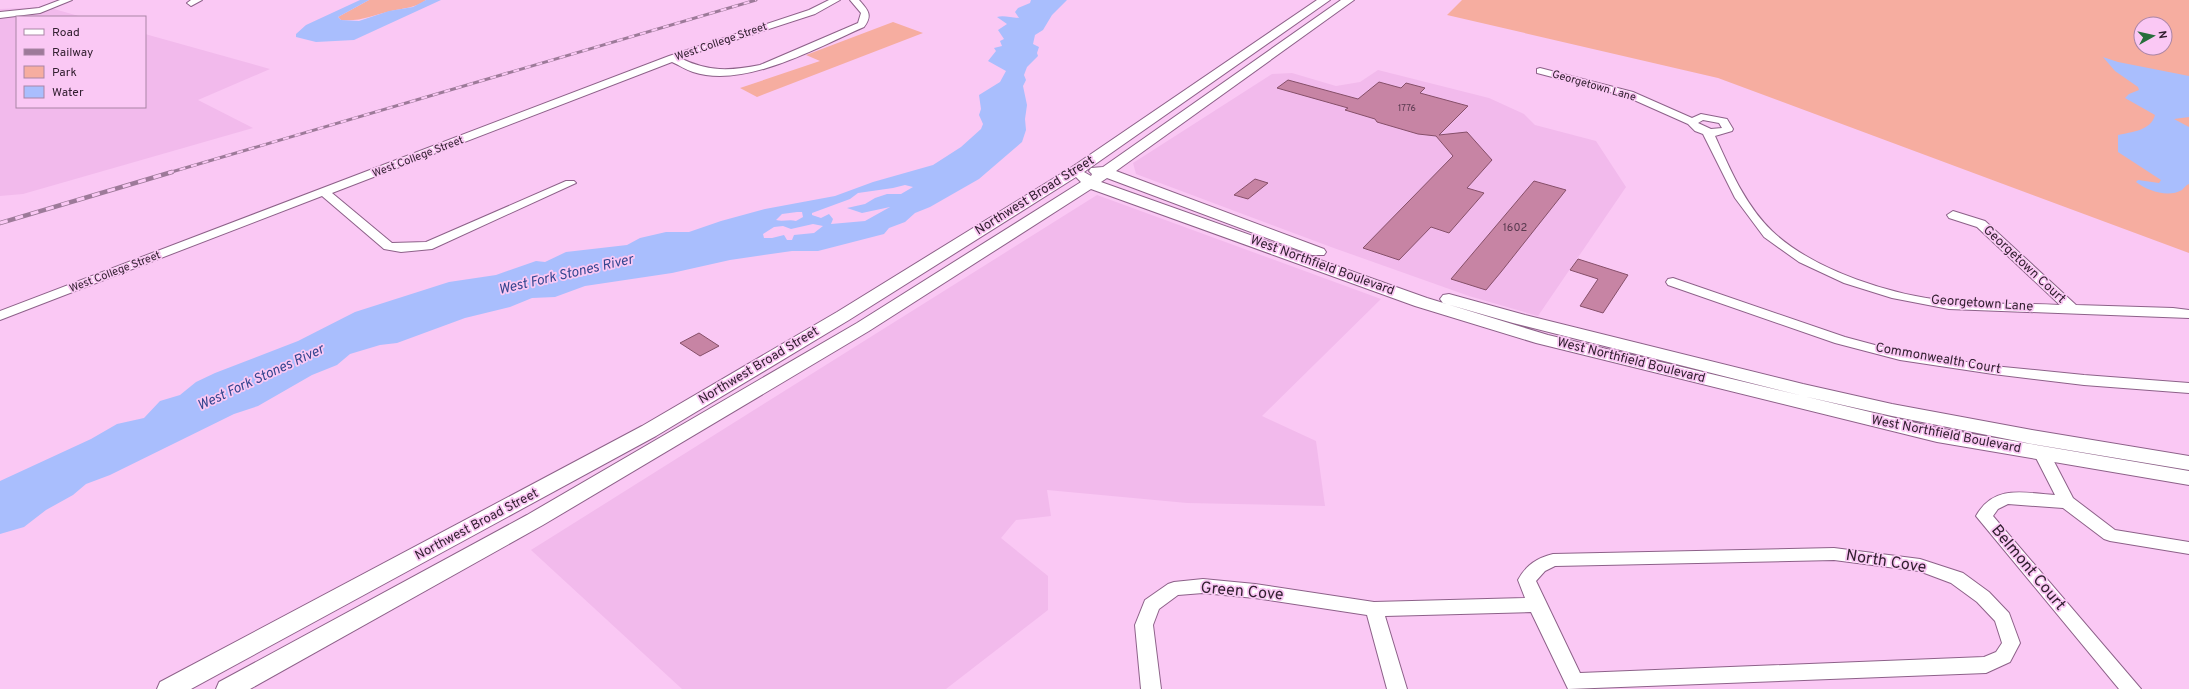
<svg xmlns="http://www.w3.org/2000/svg" width="2189" height="689" viewBox="0 0 2189 689" font-family="Overpass,sans-serif">
	<style>
		.built { fill: #f2baec }
		.green { fill: #f6ada0; fill-rule: evenodd }
		.water { fill: #a9befd; fill-rule: evenodd }
		.building { fill: #c784a4; stroke: #864f69 }
		.lines { fill: none; stroke-linecap: round; stroke-linejoin: round }
		.minor-casing { stroke: #8d6189; stroke-width: 2 }
		.major-casing { stroke: #8d6189; stroke-width: 2 }
		.minor { fill: #fff; fill-rule: evenodd }
		.major { fill: #fff; fill-rule: evenodd }
		.rail-far1-casing { stroke: #9d7a99; stroke-width: 3 }
		.rail-casing { stroke: #9d7a99; stroke-width: 4.5 }
		.rail-far1 { stroke: #fac8f4; stroke-width: 2; stroke-dasharray: 6; stroke-linecap: butt }
		.rail { stroke: #fac8f4; stroke-width: 3; stroke-dasharray: 8; stroke-linecap: butt }
		.labels { text-anchor: middle; dominant-baseline: central; stroke-width: 3.5; stroke-linejoin: round; paint-order: stroke }
		.far-number-label { font-size: 9px; fill: #58394e }
		.far-street-label { font-size: 11px; fill: #332031; stroke: #fac8f4 }
		.number-label { font-size: 11px; fill: #58394e }
		.street-label { font-size: 13px; fill: #332031; stroke: #fac8f4 }
		.water-label { font-size: 14px; font-style: italic; fill: #34468f; stroke: #fac8f4 }
		.near-street-label { font-size: 16px; fill: #332031; stroke: #fac8f4 }
	</style>
	<rect width="100%" height="100%" fill="#fac8f4"/>
	<path class="built" d="M 47,7 L 82,17 L 17,17 L 17,107 L 145,107 L 145,34 L 270,69 L 198,100 L 253,128 L 23,194 L 0,196 L 0,9 Z
		M 1378,70 L 1489,98 L 1524,114 L 1535,125 L 1596,141 L 1626,187 L 1538,316 L 1469,296 L 1331,247 L 1136,174 L 1133,163 L 1272,74 L 1292,73 L 1336,86 L 1360,82 Z
		M 1097,195 L 1381,299 L 1262,416 L 1316,441 L 1325,506 L 1187,503 L 1047,490 L 1051,516 L 1016,520 L 1001,538 L 1048,576 L 1048,610 L 946,689 L 682,689 L 531,550 Z"/>
	<path class="green" d="M 369,0 L 426,0 C 415,8 404,8 391,11 C 373,15 360,22 341,20 L 338,17 Z
		M 1462,0 L 2189,0 L 2189,253 L 1718,78 L 1447,15 ZM 2141,24 L 2165,24 L 2165,48 L 2141,48 Z
		M 893,22 L 923,33 L 757,97 L 740,88 L 820,61 L 806,55 Z"/>
	<path class="water" d="M 360,0 L 369,0 L 338,17 L 341,20 L 359,21 L 389,11 L 413,7 L 426,0 L 441,0 L 354,40 L 316,42 L 296,37 L 296,34 L 306,25 Z
		M 1031,0 L 1067,0 L 1052,15 L 1043,30 L 1035,35 L 1033,44 L 1039,47 L 1037,53 L 1038,56 L 1027,67 L 1024,75 L 1026,80 L 1023,86 L 1027,105 L 1025,119 L 1026,130 L 1022,142 L 979,179 L 930,207 L 915,213 L 905,222 L 889,228 L 884,234 L 818,251 L 792,251 L 730,260 L 672,273 L 585,286 L 555,297 L 532,298 L 510,307 L 465,318 L 397,343 L 380,345 L 350,354 L 337,365 L 312,375 L 258,406 L 234,414 L 110,475 L 86,484 L 73,495 L 46,510 L 24,527 L 0,534 L 0,481 L 91,439 L 117,424 L 144,418 L 160,401 L 180,395 L 196,382 L 215,373 L 298,341 L 355,312 L 449,282 L 496,275 L 536,261 L 545,262 L 566,252 L 627,245 L 640,238 L 666,232 L 689,232 L 721,221 L 765,209 L 835,196 L 873,182 L 933,165 L 961,147 L 981,129 L 983,124 L 979,115 L 981,109 L 979,95 L 1000,82 L 1006,71 L 988,61 L 996,51 L 994,48 L 1002,46 L 1000,41 L 1004,39 L 998,30 L 1007,24 L 997,17 C 1004,15 1011,18 1019,18 L 1015,12 L 1018,8 L 1030,3 ZM 905,185 L 913,187 L 901,194 L 887,194 L 875,198 L 865,204 L 847,208 L 862,213 L 890,207 L 865,221 L 831,224 L 833,219 L 829,214 L 821,218 L 812,215 L 812,213 L 850,199 L 858,193 L 893,188 ZM 797,212 L 802,212 L 803,217 L 796,221 C 789,219 783,222 776,220 L 782,214 ZM 813,224 L 823,226 L 814,233 L 794,235 L 792,240 L 787,240 L 784,235 L 772,238 L 764,238 L 763,234 L 774,227 L 783,226 L 791,229 Z
		M 2103,57 L 2118,62 L 2189,76 L 2189,117 L 2174,119 L 2189,127 L 2189,184 C 2186,185 2184,188 2182,190 C 2168,198 2148,191 2136,182 L 2138,180 L 2159,183 L 2161,180 L 2118,152 L 2118,135 C 2131,132 2151,131 2155,115 L 2125,98 L 2129,94 L 2139,90 L 2138,87 L 2115,71 Z"/>
	<path class="building" d="M 1288,80 L 1358,99 L 1379,82 L 1401,88 L 1406,83 L 1425,88 L 1420,93 L 1468,106 L 1439,135 L 1467,132 L 1492,160 L 1467,188 L 1484,193 L 1449,233 L 1431,227 L 1399,260 L 1363,248 L 1453,156 L 1436,136 L 1418,134 L 1377,122 L 1375,119 L 1345,110 L 1348,108 L 1277,88 Z
		M 1255,179 L 1268,183 L 1248,199 L 1234,195 Z
		M 1534,181 L 1566,190 L 1501,272 L 1486,290 L 1451,279 Z
		M 1578,259 L 1628,275 L 1603,313 L 1580,306 L 1598,279 L 1570,270 Z
		M 699,333 L 719,346 L 700,356 L 680,343 Z"/>
	<g class="lines">
		<g class="minor-casing">
			<path id="minor" d="M 60,0 L 72,0 L 40,13 L 0,18 L 0,12 L 39,8 Z
				M 191,0 L 202,0 L 191,6 L 187,3 Z
				M 829,0 L 840,0 L 815,14 L 680,58 C 708,72 730,71 760,65 L 858,23 L 861,13 L 850,0 L 859,0 C 868,10 873,15 864,27 C 818,47 745,89 693,72 C 686,70 679,65 672,62 L 332,193 L 392,243 L 426,242 L 566,181 L 574,181 L 576,183 L 432,249 L 401,252 L 384,249 L 322,196 L 0,320 L 0,311 L 669,56 L 809,10 Z
				M 1540,68 L 1633,92 L 1692,118 L 1701,114 L 1727,119 L 1733,129 L 1732,131 L 1715,136 C 1730,169 1745,205 1772,231 C 1814,271 1894,296 1950,301 C 1986,305 2023,303 2060,305 L 1977,227 L 1949,218 L 1947,215 L 1953,211 L 1985,221 L 2076,305 L 2173,308 L 2189,310 L 2189,318 L 1949,309 L 1892,298 L 1844,283 L 1799,262 L 1764,237 L 1735,198 L 1703,134 L 1695,131 L 1688,124 L 1625,96 L 1537,73 L 1537,69 ZM 1703,120 L 1719,123 L 1722,128 L 1711,129 L 1698,123 Z
				M 1673,278 L 1845,337 L 1901,352 L 1993,366 L 2084,375 L 2189,383 L 2189,393 L 2084,385 L 1993,374 L 1900,360 L 1835,343 L 1668,285 L 1666,282 L 1668,279 Z
				M 2041,447 L 2047,448 L 2073,498 L 2115,530 L 2189,542 L 2189,554 L 2110,541 L 2104,539 L 2063,508 L 2008,504 L 1998,509 L 1993,516 L 2141,689 L 2119,689 L 1976,516 C 1994,484 2024,493 2055,495 L 2033,452 L 2035,448 Z
				M 1834,548 L 1920,559 L 1963,573 L 1989,592 L 2009,613 L 2020,643 L 2010,662 L 1986,673 L 1568,689 L 1531,612 L 1385,616 L 1407,689 L 1387,689 L 1367,615 L 1255,598 L 1203,593 L 1178,595 L 1159,609 L 1153,625 L 1161,689 L 1141,689 L 1135,625 L 1145,600 L 1168,584 L 1174,582 L 1203,579 L 1255,584 L 1374,602 L 1525,598 L 1518,580 C 1526,565 1537,558 1553,554 ZM 1834,560 L 1919,571 L 1951,583 L 1977,602 L 1995,621 L 2002,643 L 1996,652 L 1984,657 L 1580,673 L 1536,581 L 1545,571 L 1555,566 Z"/>
		</g>
		<g class="major-casing">
			<path id="major" d="M 1317,0 L 1330,0 L 1084,172 L 1091,176 L 1092,174 L 1089,171 L 1091,168 L 1103,167 L 1341,0 L 1354,0 L 1116,171 L 1324,249 L 1326,252 L 1324,255 L 1312,255 L 1107,178 L 1101,182 L 1427,298 L 1548,335 L 1937,428 L 2189,471 L 2189,485 L 1937,442 L 1536,343 L 1415,306 L 1091,189 L 869,331 L 543,525 L 250,689 L 216,689 L 219,682 L 527,515 L 857,323 L 1081,182 L 1076,177 L 849,320 L 656,436 L 191,689 L 157,689 L 160,682 L 642,426 L 837,312 L 1072,167 Z
				M 1449,294 L 1525,315 L 1803,384 L 1892,404 L 2032,430 L 2189,456 L 2189,470 L 2032,444 L 1892,416 L 1803,396 L 1513,323 L 1443,303 L 1440,299 L 1443,295 Z"/>
		</g>
		<use href="#minor" class="minor"/>
		<use href="#major" class="major"/>
		<g class="rail-far1-casing">
			<path id="rail-far1" d="M 168,173 L 756,0"/>
		</g>
		<g class="rail-casing">
			<path id="rail" d="M 0,223 L 172,172"/>
		</g>
		<use href="#rail-far1" class="rail-far1"/>
		<use href="#rail" class="rail"/>
	</g>
	<g class="labels">
		<g class="far-number-label">
			<text x="1407" y="108">1776</text>
		</g>
		<g class="far-street-label">
			<text transform="translate(721 42) rotate(-19)">West College Street</text>
			<text transform="translate(1594 86) rotate(16)">Georgetown Lane</text>
			<text transform="translate(418 157) rotate(-21)">West College Street</text>
			<text transform="translate(115 272) rotate(-21)">West College Street</text>
		</g>
		<g class="number-label">
			<text x="1515" y="228">1602</text>
		</g>
		<g class="street-label">
			<text transform="translate(1035 196) rotate(-32)">Northwest Broad Street</text>
			<text transform="translate(2024 265) rotate(43)">Georgetown Court</text>
			<text transform="translate(1322 266) rotate(20)">West Northfield Boulevard</text>
			<text transform="translate(1982 304) rotate(4)">Georgetown Lane</text>
			<text transform="translate(1938 359) rotate(10)">Commonwealth Court</text>
			<text transform="translate(1631 361) rotate(14)">West Northfield Boulevard</text>
			<text transform="translate(759 366) rotate(-31)">Northwest Broad Street</text>
			<text transform="translate(1946 435) rotate(11)">West Northfield Boulevard</text>
			<text transform="translate(477 525) rotate(-28)">Northwest Broad Street</text>
		</g>
		<g class="water-label">
			<text transform="translate(566 275) rotate(-13)">West Fork Stones River</text>
			<text transform="translate(261 378) rotate(-25)">West Fork Stones River</text>
		</g>
		<g class="near-street-label">
			<text transform="translate(1886 562) rotate(9)">North Cove</text>
			<text transform="translate(2028 568) rotate(50)">Belmont Court</text>
			<text transform="translate(1242 592) rotate(5)">Green Cove</text>
		</g>
	</g>
	<rect x="16" y="16" width="130" height="92" fill="#fac8f4" stroke="#aa85a6"/>
	<rect x="24" y="29" width="20" height="6" fill="#ffffff" stroke="#aa85a6"/>
	<text x="52" y="36" font-size="12" fill="#332031">Road</text>
	<rect x="24" y="49" width="20" height="6" fill="#9d7a99" stroke="#aa85a6"/>
	<text x="52" y="56" font-size="12" fill="#332031">Railway</text>
	<rect x="24" y="66" width="20" height="12" fill="#f6ada0" stroke="#aa85a6"/>
	<text x="52" y="76" font-size="12" fill="#332031">Park</text>
	<rect x="24" y="86" width="20" height="12" fill="#a9befd" stroke="#aa85a6"/>
	<text x="52" y="96" font-size="12" fill="#332031">Water</text>
	<g transform="translate(2153 36) rotate(82)"><circle r="19" fill="#fac8f4" stroke="#aa85a6"/>
	<path d="M0-3L7 15L0 10L-7 15Z" fill="#266e3b"/>
	<text y="-6" font-size="11" font-weight="bold" text-anchor="middle" fill="#332031">N</text>
	</g>
</svg>
